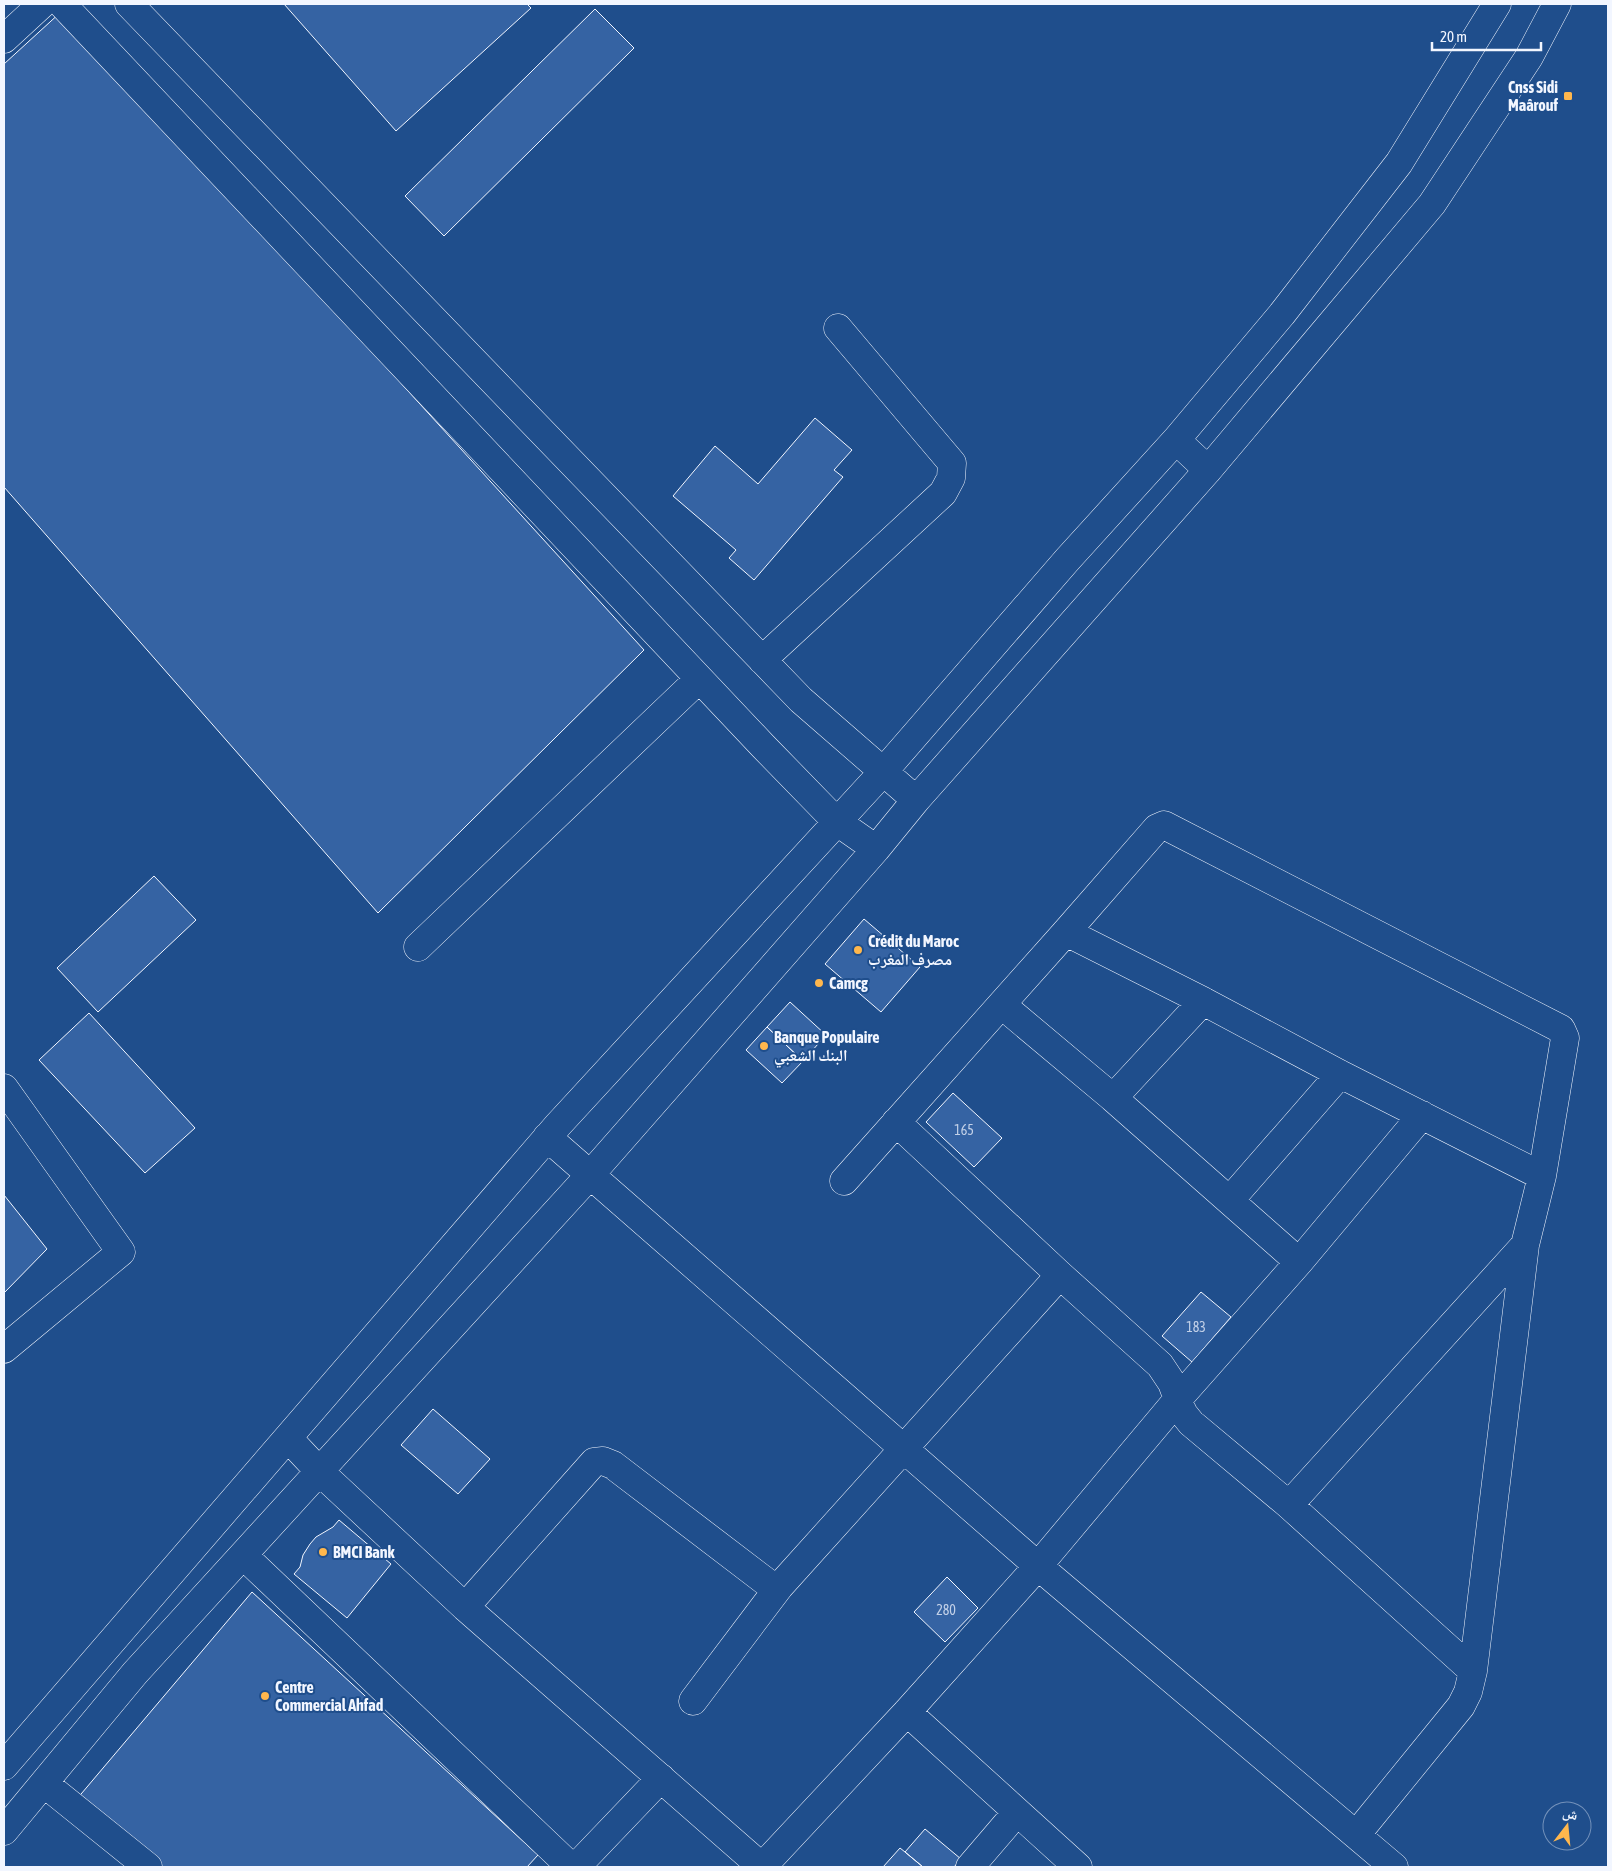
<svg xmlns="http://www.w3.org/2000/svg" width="1612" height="1871" viewBox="0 0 1612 1871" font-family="'Asap Condensed','Noto Naskh Arabic',sans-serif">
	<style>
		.building { fill: #3563a3; stroke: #f2f6ff }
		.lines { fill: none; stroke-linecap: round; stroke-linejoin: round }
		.minor-casing { stroke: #f2f6ff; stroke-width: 29 }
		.minor { stroke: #1f4e8c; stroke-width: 28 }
		.poi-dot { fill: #ffb74d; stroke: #1f4e8c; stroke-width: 2 }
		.labels { text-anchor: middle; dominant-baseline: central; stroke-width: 4; stroke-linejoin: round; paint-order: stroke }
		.number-label { font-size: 14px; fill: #c3d1e8 }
		.poi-label { font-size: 16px; font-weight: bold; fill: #f2f6ff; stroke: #1f4e8c; text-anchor: start }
	</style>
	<rect width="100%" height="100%" fill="#1f4e8c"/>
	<path class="building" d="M 284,4 L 527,4 L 531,8 L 396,131 Z
		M 595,9 L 634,48 L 444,236 L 405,196 Z
		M 62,11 L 644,650 L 378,913 L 4,487 L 4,64 Z
		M 815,418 L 852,450 L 834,470 L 843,477 L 754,580 L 729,558 L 736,550 L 673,496 L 715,446 L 758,484 Z
		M 154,876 L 196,920 L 98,1012 L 57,968 Z
		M 864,919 L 920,967 L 881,1012 L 825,964 Z
		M 790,1002 L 826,1035 L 803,1061 L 767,1027 Z
		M 89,1013 L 195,1128 L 145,1173 L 39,1060 Z
		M 767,1027 L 803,1061 L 782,1083 L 746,1050 Z
		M 953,1093 L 1002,1138 L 974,1167 L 926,1122 Z
		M 4,1195 L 47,1249 L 4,1293 Z
		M 1201,1292 L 1231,1317 L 1192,1362 L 1162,1336 Z
		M 433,1409 L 490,1459 L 458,1494 L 401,1445 Z
		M 339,1520 L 391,1564 L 347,1618 L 294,1574 L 300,1567 L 303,1555 L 310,1544 L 316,1537 L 333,1527 Z
		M 947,1577 L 978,1608 L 945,1642 L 914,1612 Z
		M 252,1592 L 538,1855 L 527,1867 L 155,1867 L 76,1800 Z
		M 925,1829 L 961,1859 L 954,1867 L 923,1867 L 905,1852 Z
		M 900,1848 L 905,1852 L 923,1867 L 883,1867 Z"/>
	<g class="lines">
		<g class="minor-casing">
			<path id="minor" d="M 62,4 L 763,746 L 836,821 L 876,849
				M 129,4 L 801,700 L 916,800
				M 4,39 L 42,4
				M 1176,440 L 1208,470
				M 762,660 L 943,493 L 951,478 L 952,463 L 838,328
				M 1066,932 L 1203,1001 L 1340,1074 L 1542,1176
				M 418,947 L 699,679
				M 1002,1005 L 1113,1098 L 1299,1262
				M 4,1088 L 121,1252 L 4,1349
				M 1113,1098 L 1203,1001
				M 896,1122 L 1060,1275 L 1160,1365 L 1172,1383 L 1183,1413 L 1191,1423 L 1289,1505 L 1473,1671
				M 547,1137 L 1038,1566 L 1394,1867
				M 844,1181 L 1066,932 L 1157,828 L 1164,825 L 1561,1029 L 1565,1038 L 1542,1176 L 1525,1245 L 1473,1671 L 1468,1692 L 1461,1706 L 1356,1835
				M 1230,1200 L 1340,1074
				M 288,1438 L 319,1471 L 465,1607 L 762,1867
				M 1289,1505 L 1525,1245
				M 243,1555 L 571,1867
				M 465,1607 L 594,1462 L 603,1461 L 613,1465 L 769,1584 L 774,1587 L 779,1587 L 1060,1275
				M 693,1701 L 779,1587
				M 907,1712 L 1078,1867
				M 4,1766 L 558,1125 L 883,772 L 1067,560 L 1176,440 L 1282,314 L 1399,163 L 1497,4
				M 45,1784 L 148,1867
				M 4,1831 L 135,1673 L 590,1175 L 876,849 L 916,800 L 1208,470 L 1432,204 L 1529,57 L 1557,4
				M 576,1867 L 661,1778
				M 762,1867 L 907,1712 L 1038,1566 L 1178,1399 L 1299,1262 L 1422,1115
				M 970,1867 L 1017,1812"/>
		</g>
		<use href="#minor" class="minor"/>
	</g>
	<g class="poi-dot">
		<rect x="1563" y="91" width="10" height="10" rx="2.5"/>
		<circle cx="858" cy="950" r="5"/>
		<circle cx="819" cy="983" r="5"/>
		<circle cx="764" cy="1046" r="5"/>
		<circle cx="323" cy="1552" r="5"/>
		<circle cx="265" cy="1696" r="5"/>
	</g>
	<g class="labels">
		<g class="number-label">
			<text x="964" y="1130">165</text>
			<text x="1196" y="1327">183</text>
			<text x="946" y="1610">280</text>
		</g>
		<g class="poi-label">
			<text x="1558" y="87" text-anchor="end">Cnss Sidi<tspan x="1558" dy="18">Maârouf</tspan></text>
			<text x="868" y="941">Crédit du Maroc<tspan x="868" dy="18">مصرف المغرب</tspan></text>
			<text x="829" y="983">Camcg</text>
			<text x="774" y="1037">Banque Populaire<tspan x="774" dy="18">البنك الشعبي</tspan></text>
			<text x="333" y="1552">BMCI Bank</text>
			<text x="275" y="1687">Centre<tspan x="275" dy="18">Commercial Ahfad</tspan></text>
		</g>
	</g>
	<rect width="1612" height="1871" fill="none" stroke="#f2f6ff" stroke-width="10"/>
	<g transform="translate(1567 1826) rotate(16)"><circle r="24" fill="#1f4e8c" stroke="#7391ba"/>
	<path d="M0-4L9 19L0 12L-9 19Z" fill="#ffb74d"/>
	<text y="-8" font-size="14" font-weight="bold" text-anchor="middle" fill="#f2f6ff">ش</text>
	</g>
	<path d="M1432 42v8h109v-8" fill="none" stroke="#f2f6ff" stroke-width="2.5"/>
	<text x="1440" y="42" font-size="15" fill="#f2f6ff" stroke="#1f4e8c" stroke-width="4" paint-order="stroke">20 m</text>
</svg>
